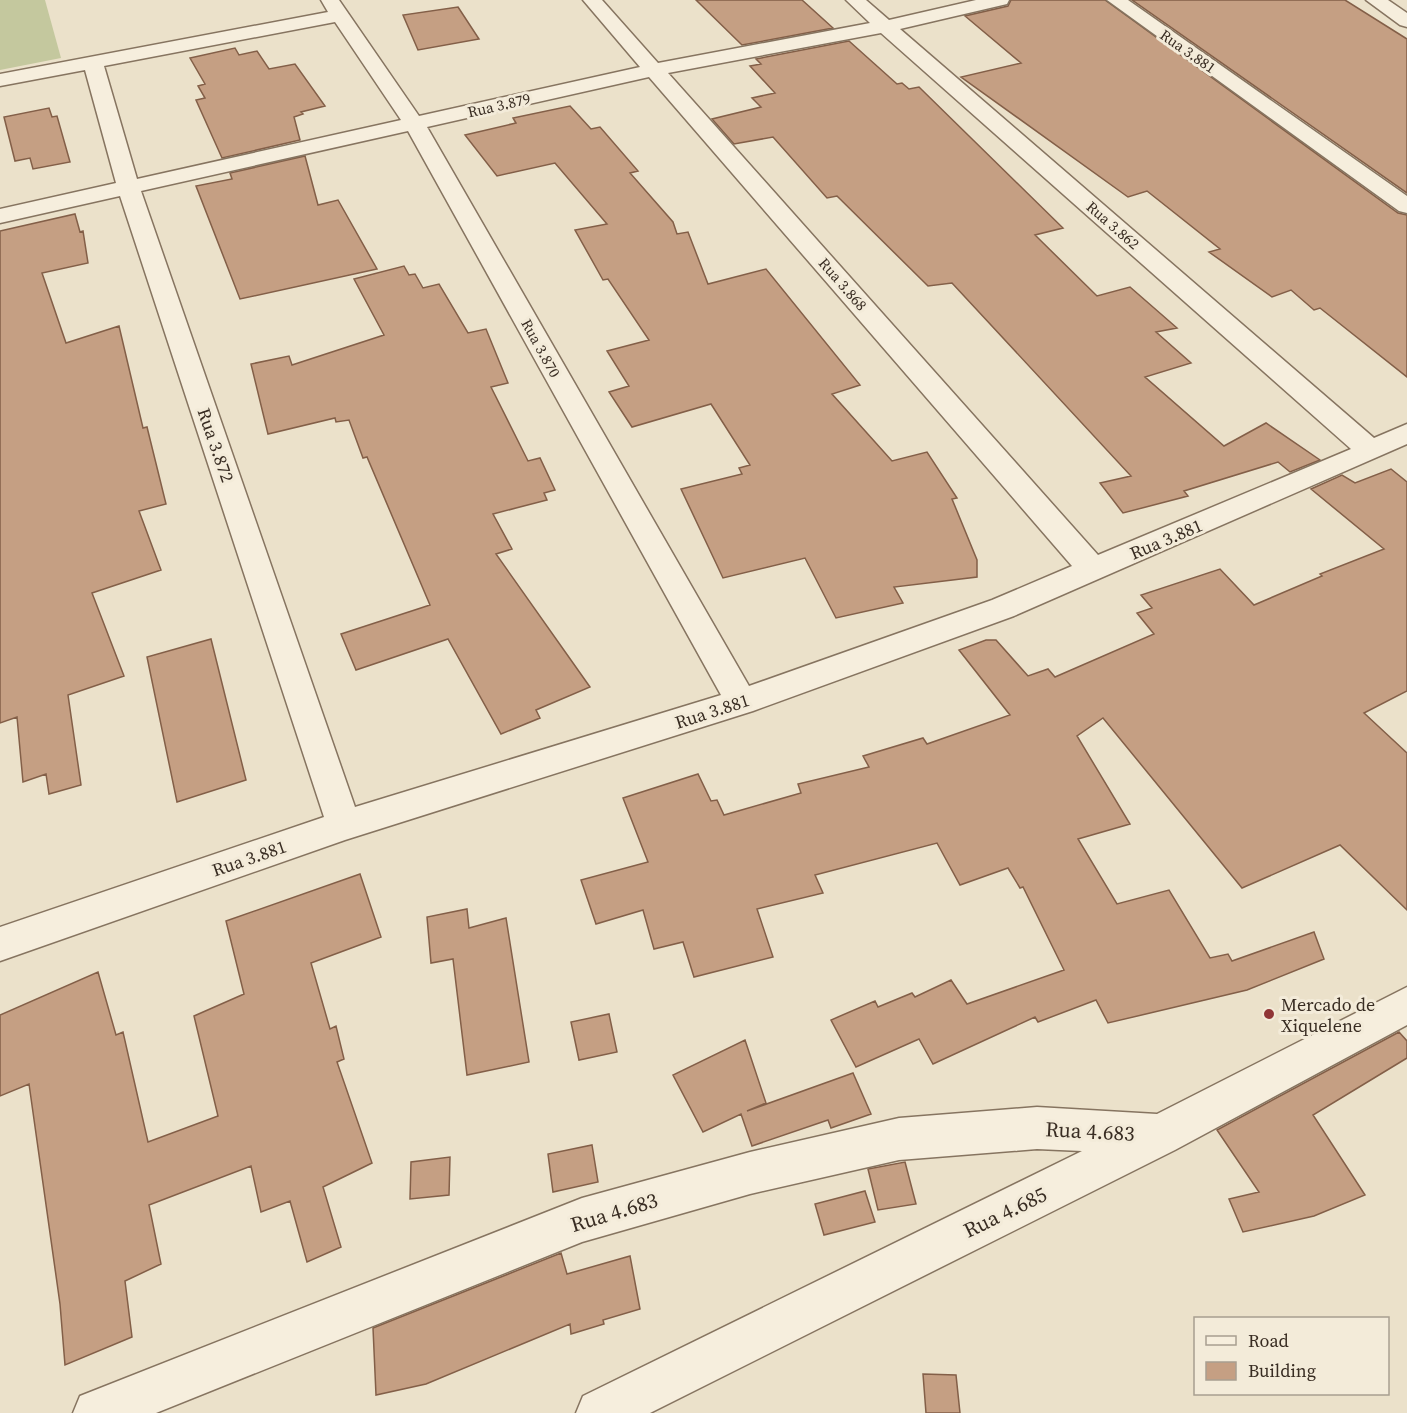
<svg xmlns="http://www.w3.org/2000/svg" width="1407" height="1413" viewBox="0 0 1407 1413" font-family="'Source Serif 4',serif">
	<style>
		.green { fill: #c4c89e }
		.building { fill: #c59f83; stroke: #835f48; stroke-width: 1.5 }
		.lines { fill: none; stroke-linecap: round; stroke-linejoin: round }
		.minor-casing { stroke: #867460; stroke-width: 3 }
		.minor { fill: #f6eedd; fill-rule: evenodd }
		.poi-dot { fill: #903536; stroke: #f3ebd9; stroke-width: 2 }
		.labels { text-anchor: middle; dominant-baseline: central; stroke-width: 6; stroke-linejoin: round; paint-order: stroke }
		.far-street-label { font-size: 15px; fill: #382c22; stroke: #f3ebd9 }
		.street-label { font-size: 18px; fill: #382c22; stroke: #f3ebd9 }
		.poi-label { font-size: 18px; fill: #382c22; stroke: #f3ebd9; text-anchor: start }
		.near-street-label { font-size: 21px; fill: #382c22; stroke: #f3ebd9 }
	</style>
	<rect width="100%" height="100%" fill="#ebe1ca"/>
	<path class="green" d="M 0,0 L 45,0 L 61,58 L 0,70 Z"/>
	<path class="building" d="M 696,0 L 802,0 L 833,28 L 742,45 Z
		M 1011,0 L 1105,0 L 1398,213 L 1407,215 L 1407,377 L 1320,308 L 1314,310 L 1291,290 L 1272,297 L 1209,252 L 1220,249 L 1147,191 L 1128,197 L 961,77 L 1021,63 L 965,16 L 1008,6 Z
		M 1132,0 L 1345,0 L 1407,39 L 1407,193 Z
		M 458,7 L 479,39 L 418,50 L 403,15 Z
		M 849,41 L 897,84 L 902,83 L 909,89 L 919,87 L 1063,228 L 1035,235 L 1097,296 L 1130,287 L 1177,328 L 1156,332 L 1191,363 L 1145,377 L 1224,446 L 1266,423 L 1320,460 L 1290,472 L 1278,462 L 1184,491 L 1188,496 L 1123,513 L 1100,483 L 1131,476 L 952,283 L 928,286 L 837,196 L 827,198 L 773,137 L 734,144 L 712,119 L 761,107 L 752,98 L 775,93 L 750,66 L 761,64 L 756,59 Z
		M 235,48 L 239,55 L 257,51 L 269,69 L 295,64 L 325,106 L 301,112 L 303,114 L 294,117 L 300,140 L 222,158 L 196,100 L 205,98 L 198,86 L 205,84 L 190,58 Z
		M 570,106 L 591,129 L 600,127 L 638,171 L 630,173 L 673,222 L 677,234 L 688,232 L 708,284 L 766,269 L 860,385 L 832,394 L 892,461 L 927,452 L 957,498 L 952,499 L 977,560 L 977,577 L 894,587 L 903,603 L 836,618 L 805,558 L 723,578 L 681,489 L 742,474 L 739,468 L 750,465 L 711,404 L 632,427 L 609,392 L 629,386 L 607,351 L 649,340 L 608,279 L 603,280 L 575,230 L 607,224 L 555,163 L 497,176 L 465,135 L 516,123 L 513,118 Z
		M 49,108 L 52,117 L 57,116 L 70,162 L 33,169 L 30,158 L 15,161 L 4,117 Z
		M 305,156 L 318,205 L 338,200 L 377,269 L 240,299 L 196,186 L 232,179 L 230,173 Z
		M 75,214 L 80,232 L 83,231 L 88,263 L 42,273 L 66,343 L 119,326 L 143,428 L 147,427 L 166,504 L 139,511 L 161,570 L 92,593 L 124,676 L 68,695 L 81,785 L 49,794 L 46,774 L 23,782 L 17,717 L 0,723 L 0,231 Z
		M 404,266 L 409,275 L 415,274 L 423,288 L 439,284 L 468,333 L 486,329 L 508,383 L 491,387 L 528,461 L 540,458 L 555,490 L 544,493 L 547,500 L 493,514 L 512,549 L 496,554 L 590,687 L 536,710 L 540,718 L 501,734 L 448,639 L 356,670 L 341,634 L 430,605 L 367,457 L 363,458 L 349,420 L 336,422 L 335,418 L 268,434 L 251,364 L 289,356 L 292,365 L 384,335 L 354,279 Z
		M 1391,469 L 1407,482 L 1407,691 L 1364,713 L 1407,753 L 1407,910 L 1340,845 L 1242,888 L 1103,718 L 1077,736 L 1130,824 L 1078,839 L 1117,904 L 1169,890 L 1210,958 L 1228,954 L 1232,961 L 1314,932 L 1324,959 L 1247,990 L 1108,1023 L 1096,1000 L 1038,1022 L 1035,1017 L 933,1064 L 919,1039 L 856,1067 L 831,1020 L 875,1001 L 878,1007 L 912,993 L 915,997 L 951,980 L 967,1004 L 1064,970 L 1023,887 L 1020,888 L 1008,868 L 960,885 L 937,843 L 815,875 L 823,893 L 757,909 L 773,957 L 694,977 L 683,942 L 654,949 L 643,910 L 596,924 L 581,880 L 648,862 L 623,798 L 698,774 L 711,801 L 717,800 L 724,815 L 801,793 L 798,784 L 869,767 L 863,756 L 923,738 L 927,744 L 1010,715 L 959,650 L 986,640 L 996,640 L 1028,676 L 1048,669 L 1055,677 L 1154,634 L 1137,613 L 1152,608 L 1141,595 L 1220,569 L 1254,605 L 1322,576 L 1320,574 L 1384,549 L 1311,489 L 1342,475 L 1355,483 Z
		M 211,639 L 246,780 L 177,802 L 147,657 Z
		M 360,874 L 381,937 L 311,963 L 330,1029 L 336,1026 L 344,1059 L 337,1062 L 372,1163 L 323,1187 L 341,1247 L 307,1262 L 290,1201 L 261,1212 L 251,1166 L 149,1205 L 161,1264 L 125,1281 L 132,1337 L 65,1365 L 60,1304 L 29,1084 L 0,1096 L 0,1015 L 98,972 L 116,1035 L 123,1032 L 148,1142 L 218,1116 L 194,1016 L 244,994 L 226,921 Z
		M 467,909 L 469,928 L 506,918 L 529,1062 L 467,1075 L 453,959 L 431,963 L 427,917 Z
		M 609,1014 L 617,1052 L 579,1060 L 571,1022 Z
		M 1399,1032 L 1407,1041 L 1407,1058 L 1313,1115 L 1365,1195 L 1314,1216 L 1243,1232 L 1229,1199 L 1259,1192 L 1217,1130 Z
		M 745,1040 L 766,1103 L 747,1111 L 853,1073 L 871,1114 L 831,1128 L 828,1120 L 752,1146 L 741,1114 L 703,1132 L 673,1075 Z
		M 592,1145 L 598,1182 L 553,1192 L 548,1154 Z
		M 450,1157 L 449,1195 L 410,1199 L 411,1162 Z
		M 905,1162 L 916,1204 L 878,1210 L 868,1169 Z
		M 865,1191 L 875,1222 L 824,1235 L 815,1204 Z
		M 561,1253 L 567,1274 L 630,1256 L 640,1309 L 603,1320 L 604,1324 L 571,1334 L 570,1324 L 426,1384 L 376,1395 L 373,1328 Z
		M 923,1374 L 956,1375 L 960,1413 L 926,1413 Z"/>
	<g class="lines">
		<g class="minor-casing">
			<path id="minor" d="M 321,0 L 339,0 L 419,116 L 640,67 L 583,0 L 602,0 L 658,63 L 870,23 L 846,0 L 866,0 L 889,20 L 976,0 L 1009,0 L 1007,4 L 900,29 L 1374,438 L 1407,424 L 1407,444 L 1014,616 L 753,711 L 345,840 L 0,961 L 0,927 L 324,817 L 120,196 L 0,223 L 0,209 L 116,183 L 85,70 L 0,86 L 0,74 L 328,12 ZM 335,22 L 401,120 L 137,179 L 104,66 ZM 881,33 L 1351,449 L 1098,555 L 668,73 ZM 649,77 L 1072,566 L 992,600 L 749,686 L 427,127 ZM 408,131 L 721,695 L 355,807 L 141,191 Z
				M 1107,0 L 1128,0 L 1407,196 L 1407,213 L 1399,211 Z
				M 1366,0 L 1388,0 L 1407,13 L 1407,27 L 1400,25 Z
				M 1407,987 L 1407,1025 L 1175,1150 L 650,1413 L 576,1413 L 583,1396 L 1082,1151 L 1037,1149 L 899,1160 L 750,1194 L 582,1242 L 156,1413 L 73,1413 L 80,1396 L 582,1198 L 750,1152 L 899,1118 L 1037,1107 L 1157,1114 Z"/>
		</g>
		<use href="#minor" class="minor"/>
	</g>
	<circle class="poi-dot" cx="1269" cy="1014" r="6"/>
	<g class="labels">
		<g class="far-street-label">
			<text transform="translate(1188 51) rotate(35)">Rua 3.881</text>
			<text transform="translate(499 105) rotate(-13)">Rua 3.879</text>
			<text transform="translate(1113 225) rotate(41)">Rua 3.862</text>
			<text transform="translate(843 284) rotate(49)">Rua 3.868</text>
			<text transform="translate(541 348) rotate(61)">Rua 3.870</text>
		</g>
		<g class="street-label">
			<text transform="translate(216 445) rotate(71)">Rua 3.872</text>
			<text transform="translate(1166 539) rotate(-23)">Rua 3.881</text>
			<text transform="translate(712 711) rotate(-18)">Rua 3.881</text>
			<text transform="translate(249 858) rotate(-19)">Rua 3.881</text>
		</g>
		<g class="poi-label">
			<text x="1281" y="1004">Mercado de<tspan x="1281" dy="21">Xiquelene</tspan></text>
		</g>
		<g class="near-street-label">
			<text transform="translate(1090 1131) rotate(3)">Rua 4.683</text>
			<text transform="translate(614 1212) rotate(-17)">Rua 4.683</text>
			<text transform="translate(1005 1212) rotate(-26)">Rua 4.685</text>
		</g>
	</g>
	<rect x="1194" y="1317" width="195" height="78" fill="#f3ebd9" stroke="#a89f90" stroke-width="1.5"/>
	<rect x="1206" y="1336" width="30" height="9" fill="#f6eedd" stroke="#a89f90" stroke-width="1.5"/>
	<text x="1248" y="1347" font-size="18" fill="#382c22">Road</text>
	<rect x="1206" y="1362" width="30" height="18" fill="#c59f83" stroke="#a89f90" stroke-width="1.5"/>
	<text x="1248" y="1377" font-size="18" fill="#382c22">Building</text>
</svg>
